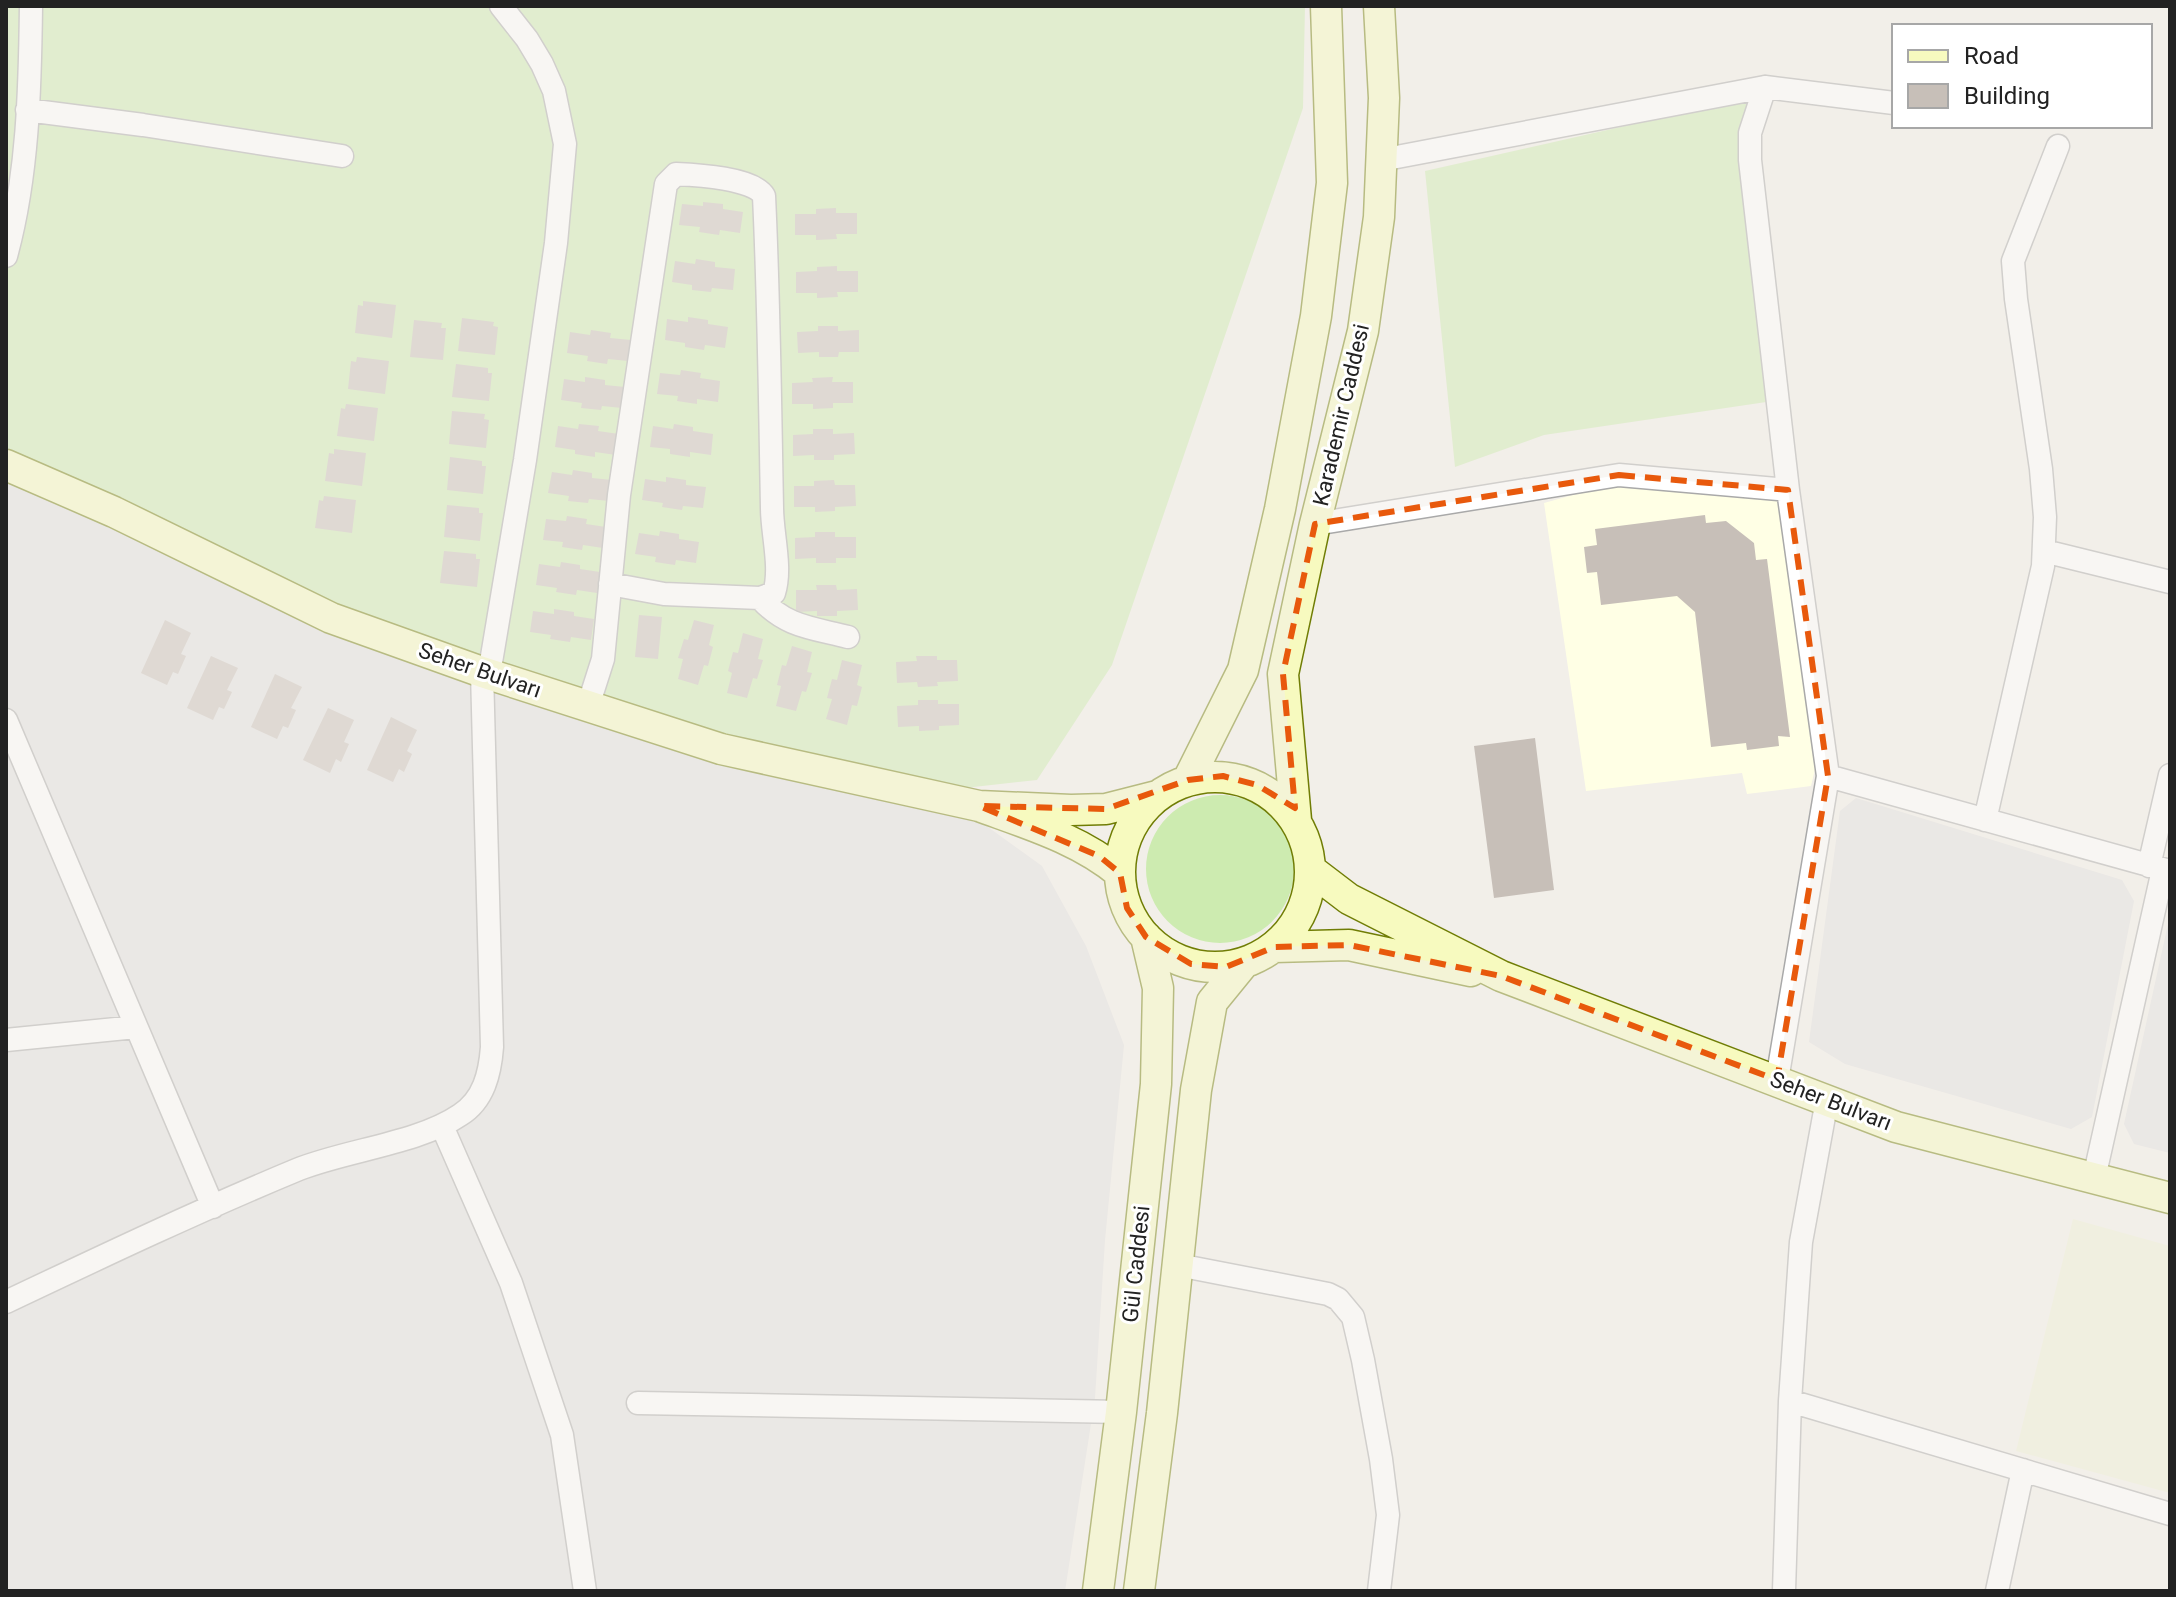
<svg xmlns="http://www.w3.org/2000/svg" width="2176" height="1597" viewBox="0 0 2176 1597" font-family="Roboto,sans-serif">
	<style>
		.residential { fill: #e0dfdf }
		.education { fill: #ffffe5 }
		.farmland { fill: #eef0d5 }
		.grass { fill: #cdebb0 }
		.building { fill: #c7bfb8 }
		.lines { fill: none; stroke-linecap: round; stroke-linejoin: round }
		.street-casing { stroke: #a9a9a9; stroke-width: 25 }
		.secondary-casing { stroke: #707d05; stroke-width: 33 }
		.street { stroke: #fff; stroke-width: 22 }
		.secondary { stroke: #f7fabf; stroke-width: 30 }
		.marked { fill: none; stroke: #e8590c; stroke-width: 6; stroke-dasharray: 16 10; stroke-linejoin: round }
		.labels { text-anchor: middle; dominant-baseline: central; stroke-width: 6; stroke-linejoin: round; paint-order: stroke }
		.street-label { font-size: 22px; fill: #222; stroke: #fff }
	</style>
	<rect width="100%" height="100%" fill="#f2efe9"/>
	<path class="residential" d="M 6,466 L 938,791 L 1042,866 L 1086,946 L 1124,1045 L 1105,1240 L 1095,1398 L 1065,1591 L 6,1591 Z
		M 1856,798 L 2122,880 L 2134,901 L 2092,1117 L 2071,1129 L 1845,1064 L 1809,1042 L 1840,811 Z
		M 2170,915 L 2170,1153 L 2134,1144 L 2124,1124 Z"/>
	<path class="education" d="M 1663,484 L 1776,500 L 1785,511 L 1817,761 L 1811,786 L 1747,794 L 1742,773 L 1586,791 L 1544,503 L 1602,487 Z"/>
	<path class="farmland" d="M 2073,1219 L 2170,1246 L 2170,1493 L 2016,1451 Z"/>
	<path class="grass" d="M 6,6 L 1305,6 L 1303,108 L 1112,665 L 1037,780 L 938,791 L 518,685 L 6,466 Z
		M 1749,98 L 1773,401 L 1544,435 L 1455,467 L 1425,171 Z
		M1146 869a74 74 0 1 1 148 0a74 74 0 1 1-148 0Z"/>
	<path class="building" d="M 703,202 L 723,204 L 723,209 L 743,212 L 740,233 L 720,230 L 719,235 L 699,232 L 700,227 L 679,225 L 682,204 L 703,206 Z
		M 836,208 L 836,213 L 857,213 L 857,234 L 836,234 L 837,239 L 816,240 L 816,235 L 795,235 L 795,214 L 816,214 L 816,209 Z
		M 696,259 L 715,262 L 715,267 L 735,269 L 733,290 L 712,288 L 711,292 L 692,290 L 692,285 L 672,282 L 675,261 L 695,264 Z
		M 837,266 L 837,271 L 858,271 L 858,292 L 837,292 L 838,297 L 817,298 L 817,293 L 796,293 L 796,272 L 817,271 L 817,267 Z
		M 363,301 L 396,305 L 392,338 L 355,333 L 358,305 L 363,306 Z
		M 688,317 L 708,320 L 708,324 L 728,327 L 725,348 L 705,345 L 704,350 L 685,347 L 685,343 L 665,340 L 667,319 L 688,322 Z
		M 462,318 L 494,322 L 493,326 L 498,327 L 495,355 L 458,351 Z
		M 414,320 L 442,323 L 441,328 L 446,328 L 443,360 L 410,357 Z
		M 818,326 L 838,326 L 838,331 L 859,330 L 859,352 L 839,352 L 838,357 L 819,357 L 819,352 L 798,353 L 797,332 L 818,331 Z
		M 591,330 L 611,333 L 610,338 L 631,340 L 628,361 L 608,359 L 607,364 L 587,361 L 588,356 L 567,353 L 570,332 L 590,335 Z
		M 357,357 L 389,361 L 385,394 L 348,389 L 351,361 L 356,362 Z
		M 456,364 L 488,368 L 488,373 L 492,373 L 489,401 L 452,397 Z
		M 681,370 L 701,373 L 700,378 L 720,381 L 718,402 L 697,399 L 697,404 L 677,401 L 678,396 L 657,394 L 660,373 L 680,375 Z
		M 585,377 L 605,380 L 605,385 L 625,387 L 622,408 L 602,406 L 601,410 L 581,408 L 582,403 L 561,400 L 564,379 L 585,382 Z
		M 833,377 L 832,382 L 853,382 L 853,403 L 833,403 L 833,408 L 813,409 L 813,404 L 792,404 L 792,383 L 813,382 L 812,378 Z
		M 346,404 L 378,408 L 374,441 L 337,436 L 341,408 L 345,409 Z
		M 452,411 L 485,414 L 484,419 L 489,420 L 486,448 L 449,444 Z
		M 579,424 L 599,426 L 598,431 L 619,434 L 616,455 L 595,452 L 595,457 L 575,454 L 575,450 L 555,447 L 558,426 L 578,429 Z
		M 674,424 L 693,427 L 693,431 L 713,434 L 711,455 L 690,452 L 690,457 L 670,454 L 670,449 L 650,447 L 653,426 L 673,429 Z
		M 813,429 L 833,429 L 833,434 L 854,433 L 855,454 L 834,455 L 834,460 L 814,460 L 814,455 L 793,456 L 793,435 L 813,434 Z
		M 334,449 L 366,453 L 362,486 L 325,481 L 329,453 L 334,454 Z
		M 450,457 L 482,461 L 482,466 L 486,466 L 483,494 L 447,490 Z
		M 573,470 L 592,473 L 592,478 L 612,480 L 609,501 L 589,499 L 588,503 L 568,501 L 569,496 L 548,493 L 552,472 L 572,475 Z
		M 666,477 L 686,480 L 686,485 L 706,487 L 703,508 L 683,506 L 682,510 L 662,507 L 663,503 L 642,500 L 645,479 L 666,482 Z
		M 834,480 L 835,485 L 855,485 L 856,506 L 835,507 L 835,511 L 815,512 L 815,507 L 794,507 L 794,486 L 814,486 L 814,481 Z
		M 324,496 L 356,500 L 352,533 L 315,528 L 319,500 L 323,501 Z
		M 447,505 L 479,508 L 479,513 L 483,513 L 480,541 L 444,537 Z
		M 1705,515 L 1706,523 L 1726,521 L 1754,543 L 1756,560 L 1767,559 L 1790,737 L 1778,736 L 1779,746 L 1747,750 L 1746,743 L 1711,747 L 1695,612 L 1677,596 L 1601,605 L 1597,572 L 1587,573 L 1584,547 L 1597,545 L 1595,529 Z
		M 567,516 L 587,519 L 586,524 L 606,527 L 603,548 L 583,545 L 582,550 L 562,547 L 563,542 L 543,540 L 546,519 L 566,521 Z
		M 660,531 L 679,534 L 679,539 L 699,542 L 696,563 L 676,560 L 675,565 L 655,562 L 656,557 L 635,554 L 639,533 L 659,536 Z
		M 815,532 L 835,532 L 835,537 L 856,537 L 856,558 L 836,558 L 836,563 L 816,563 L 816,558 L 795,559 L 795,538 L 815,537 Z
		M 444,551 L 476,554 L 476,559 L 480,559 L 477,587 L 440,583 Z
		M 561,562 L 580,565 L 580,569 L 600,572 L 597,593 L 577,590 L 576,595 L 556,592 L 557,588 L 536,585 L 539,564 L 560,567 Z
		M 816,585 L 836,585 L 837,590 L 857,589 L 858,610 L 837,611 L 837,616 L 817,616 L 817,611 L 796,612 L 796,590 L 817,590 Z
		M 554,609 L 574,612 L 574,616 L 594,619 L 591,640 L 571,637 L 570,642 L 550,639 L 551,635 L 530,632 L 533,611 L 554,614 Z
		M 639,615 L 662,617 L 658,659 L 635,657 Z
		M 165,620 L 191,633 L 181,654 L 186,656 L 178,674 L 173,672 L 167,685 L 141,673 Z
		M 694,620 L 714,625 L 709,645 L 713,647 L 708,666 L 704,665 L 698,685 L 678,679 L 683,659 L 678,658 L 684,639 L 688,640 Z
		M 743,633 L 763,639 L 758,659 L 763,660 L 757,679 L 753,678 L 747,698 L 727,693 L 732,673 L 728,671 L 733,652 L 738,653 Z
		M 792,646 L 812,652 L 807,672 L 812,673 L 806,692 L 802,691 L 796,711 L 776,706 L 781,686 L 777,685 L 782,665 L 786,666 Z
		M 211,656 L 238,668 L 227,690 L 232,692 L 224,709 L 219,707 L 213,720 L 187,708 Z
		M 916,656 L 937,656 L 937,660 L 957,660 L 958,681 L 937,682 L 938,686 L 918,687 L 917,682 L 897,683 L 896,662 L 917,661 Z
		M 842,660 L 862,665 L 857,685 L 862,687 L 857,706 L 852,705 L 847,725 L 826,719 L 832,699 L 827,698 L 832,679 L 837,680 Z
		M 275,674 L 302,687 L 291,708 L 296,710 L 288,728 L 283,726 L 277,739 L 251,727 Z
		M 918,700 L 938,700 L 938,704 L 959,704 L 959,725 L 939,726 L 939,730 L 919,731 L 919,726 L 898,727 L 897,706 L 918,705 Z
		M 328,708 L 354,720 L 344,742 L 349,744 L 341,762 L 336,759 L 330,773 L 303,760 Z
		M 391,717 L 417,730 L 407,751 L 412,754 L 404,772 L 399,769 L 393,782 L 367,770 Z
		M 1535,738 L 1554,890 L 1494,898 L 1474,746 Z"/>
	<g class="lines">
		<g class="street-casing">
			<path id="street" d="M 1765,87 L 1750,133 L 1750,160 L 1788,490
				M 27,110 L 143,125 L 342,156
				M 1381,160 L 1765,87 L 1894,103
				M 6,256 C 28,176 30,89 31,6
				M 1315,524 L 1619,475 L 1788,490 L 1828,776 L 1777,1080
				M 2044,551 L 2170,582
				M 760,598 C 785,627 813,628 848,637
				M 489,674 L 525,460 L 556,243 L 565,144 L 554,91 L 542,64 L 527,39 L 501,6
				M 588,706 L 603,659 L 619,495 L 666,184 L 676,174 C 697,175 754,178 764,196 C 769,300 770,404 772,508 C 772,534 782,568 774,593 L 760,598 L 664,594 L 610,584
				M 6,720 L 213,1207
				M 1828,776 L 2170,871
				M 1985,820 L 2043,566 L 2045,517 L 2041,469 L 2016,299 L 2013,261 L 2058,146
				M 2149,866 L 2170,775
				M 6,1040 L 136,1027
				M 442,1126 L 511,1283 L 562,1435 L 585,1591
				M 2094,1178 L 2163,870
				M 1178,1265 L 1328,1294 L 1338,1299 L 1353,1317 L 1363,1360 L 1381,1459 L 1388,1515 L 1379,1591
				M 6,1302 C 103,1256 200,1210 299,1169 C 347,1150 419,1143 460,1115 C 484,1100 490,1073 492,1047 L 482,672
				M 1790,1401 L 1801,1242 L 1827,1100
				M 638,1403 L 1121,1412
				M 1784,1591 L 1790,1401 L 2170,1514
				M 1997,1591 L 2023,1470"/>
		</g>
		<g class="secondary-casing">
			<path id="secondary" d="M 6,465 L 114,512 L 331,618 L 482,672 L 721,749 L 979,806
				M1120 872a95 95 0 1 1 190 0a95 95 0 1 1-190 0Z
				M 1188,780 L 1243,670 L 1280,509 L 1316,316 L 1332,183 L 1326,6
				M 1296,820 L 1283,674 L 1315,524 L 1363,331 L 1379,217 L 1384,98 L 1379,6
				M 1311,870 L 1349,899 L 1501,976 L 1896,1127 L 2170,1198
				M 1120,873 C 1079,839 1028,824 979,806 L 1071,810 L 1106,809 L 1157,796
				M 1274,947 L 1349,945 L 1471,971
				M 1098,1591 L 1121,1412 L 1156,1084 L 1158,988 L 1146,937
				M 1139,1591 L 1162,1413 L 1196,1090 L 1212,1002 L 1243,964"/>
		</g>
		<use href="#street" class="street"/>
		<use href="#secondary" class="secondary"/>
	</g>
	<path d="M0 0H2176V1597H0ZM 1619,475 L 1788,490 L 1828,776 L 1777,1080 L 1501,976 L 1349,945 L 1274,947 L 1226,967 L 1191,964 L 1146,937 L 1127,908 L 1120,873 L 1099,856 L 979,806 L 1106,809 L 1188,780 L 1223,776 L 1257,785 L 1295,808 L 1283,674 L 1315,524 Z" fill="#f2efe9" fill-opacity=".55" fill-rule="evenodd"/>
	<path class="marked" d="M 1619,475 L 1788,490 L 1828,776 L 1777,1080 L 1501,976 L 1349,945 L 1274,947 L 1226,967 L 1191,964 L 1146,937 L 1127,908 L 1120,873 L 1099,856 L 979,806 L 1106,809 L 1188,780 L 1223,776 L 1257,785 L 1295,808 L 1283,674 L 1315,524 Z"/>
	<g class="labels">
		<g class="street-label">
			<text transform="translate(1341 415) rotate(-77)">Karademir Caddesi</text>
			<text transform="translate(480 670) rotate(19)">Seher Bulvarı</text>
			<text transform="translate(1831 1101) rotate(21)">Seher Bulvarı</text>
			<text transform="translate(1136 1264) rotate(-84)">Gül Caddesi</text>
		</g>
	</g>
	<rect width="2176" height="1597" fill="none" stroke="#222222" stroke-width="16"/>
	<rect x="1892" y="24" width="260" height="104" fill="#ffffff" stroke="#a7a7a7" stroke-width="2"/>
	<rect x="1908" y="50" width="40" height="12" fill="#f7fabf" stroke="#a7a7a7" stroke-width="2"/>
	<text x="1964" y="64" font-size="24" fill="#222222">Road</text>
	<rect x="1908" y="84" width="40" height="24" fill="#c7bfb8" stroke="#a7a7a7" stroke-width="2"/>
	<text x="1964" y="104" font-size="24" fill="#222222">Building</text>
</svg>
